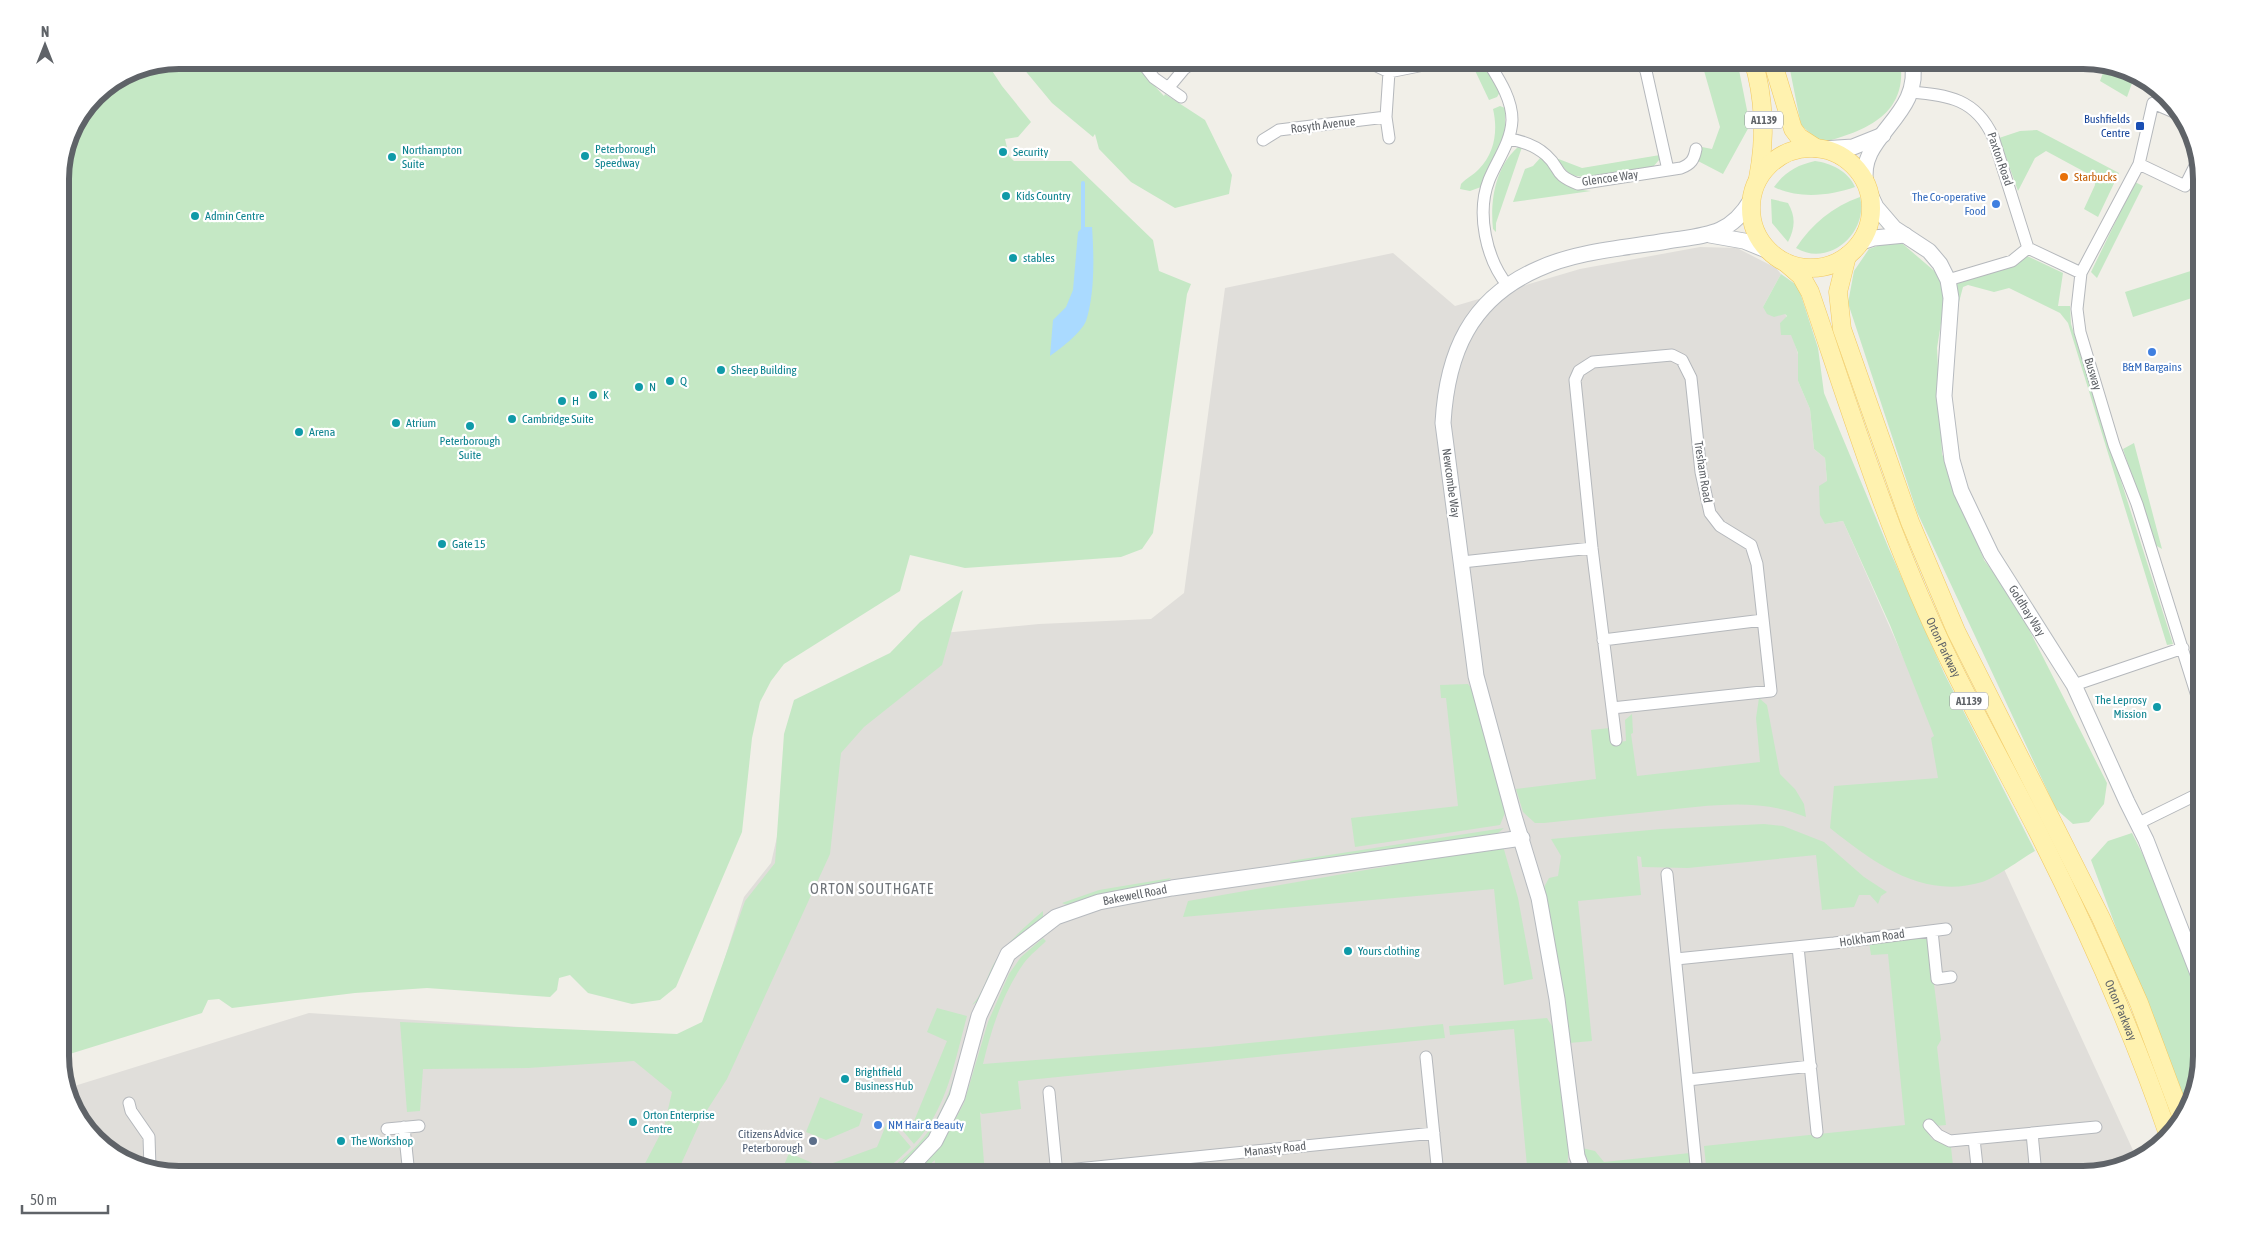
<svg xmlns="http://www.w3.org/2000/svg" width="2262" height="1235" viewBox="0 0 2262 1235" font-family="'Asap Condensed',sans-serif">
	<style>
		.industrial { fill: #e0deda }
		.green { fill: #c5e8c5 }
		.water { fill: #aadaff }
		.lines { fill: none; stroke-linecap: round; stroke-linejoin: round }
		.stream { stroke: #aadaff; stroke-width: 4 }
		.street-casing { stroke: #b5b8bc; stroke-width: 13 }
		.secondary-casing { stroke: #b6babf; stroke-width: 17 }
		.primary-casing { stroke: #f2c960; stroke-width: 19 }
		.street { stroke: #fff; stroke-width: 11 }
		.secondary { stroke: #fff; stroke-width: 15 }
		.primary { stroke: #fff2af; stroke-width: 18 }
		.transit-dot { fill: #1a4fb4; stroke: #fff; stroke-width: 2 }
		.culture-dot { fill: #0f9aa8; stroke: #fff; stroke-width: 2 }
		.food-dot { fill: #e8710a; stroke: #fff; stroke-width: 2 }
		.shop-dot { fill: #3f7fe0; stroke: #fff; stroke-width: 2 }
		.service-dot { fill: #5c6f8a; stroke: #fff; stroke-width: 2 }
		.labels { text-anchor: middle; dominant-baseline: central; stroke-width: 4.5; stroke-linejoin: round; paint-order: stroke }
		.shield { fill: #fff; stroke: #8f9295; stroke-width: 1 }
		.shield-label { font-size: 11px; font-weight: bold; fill: #5f6368 }
		.transit-label { font-size: 12px; fill: #164399; stroke: #fff; text-anchor: end }
		.street-label { font-size: 12px; fill: #5f6368; stroke: #fff }
		.culture-label { font-size: 12px; fill: #0d838f; stroke: #fff; text-anchor: start }
		.food-label { font-size: 12px; fill: #c56008; stroke: #fff; text-anchor: start }
		.shop-label { font-size: 12px; fill: #366cbe; stroke: #fff; text-anchor: end }
		.service-label { font-size: 12px; fill: #4e5e75; stroke: #fff; text-anchor: end }
		.quarter-label { font-size: 15px; letter-spacing: 1px; fill: #70757a; stroke: #fff }
		.rim { fill: none; stroke: #5f6368; stroke-width: 6 }
	</style>
	<rect width="100%" height="100%" fill="#f1efe8"/>
	<path class="industrial" d="M 1700,247 L 1737,248 L 1776,268 L 1781,274 L 1763,307 L 1785,313 L 1798,354 L 1798,381 L 1810,409 L 1814,449 L 1825,458 L 1827,481 L 1825,524 L 1843,521 L 1993,861 L 2004,869 L 2137,1159 L 2084,1175 L 179,1175 L 126,1163 L 80,1122 L 68,1088 L 309,1013 L 670,1037 L 699,1041 L 744,897 L 771,863 L 807,706 L 943,633 L 1039,624 L 1151,619 L 1184,593 L 1225,288 L 1393,253 L 1455,306 L 1580,269 Z"/>
	<path class="green" d="M 178,60 L 985,60 L 1002,86 L 1031,122 L 1018,137 L 1005,139 L 1009,156 L 1014,161 L 1071,161 L 1153,240 L 1159,271 L 1191,284 L 1187,294 L 1153,533 L 1142,549 L 1121,557 L 965,568 L 910,555 L 900,591 L 784,664 L 771,681 L 760,702 L 752,738 L 742,832 L 676,987 L 660,1000 L 632,1004 L 588,993 L 570,975 L 559,978 L 557,990 L 550,997 L 427,988 L 355,993 L 232,1008 L 219,999 L 208,1000 L 202,1013 L 60,1057 L 60,238 L 65,237 C 56,179 57,119 111,84 C 118,79 126,72 134,69 C 147,64 164,63 178,60 Z
		M 1019,60 L 1135,60 L 1147,78 L 1164,96 L 1165,94 L 1205,120 L 1232,175 L 1229,194 L 1175,208 L 1131,182 L 1099,149 L 1095,134 L 1093,137 L 1052,103 L 1018,62 Z
		M 1470,60 L 1482,60 L 1500,92 L 1497,97 L 1489,100 Z
		M 1701,60 L 1737,60 L 1750,125 L 1723,174 L 1698,161 L 1702,147 L 1712,149 L 1720,127 Z
		M 1788,60 L 1900,60 C 1909,115 1865,131 1821,143 L 1801,125 Z
		M 2106,65 L 2136,72 L 2127,97 L 2100,81 Z
		M 1500,106 L 1505,108 L 1505,135 L 1481,187 L 1470,191 L 1460,189 L 1461,184 C 1466,178 1474,175 1479,169 C 1495,153 1498,130 1493,109 Z
		M 2037,130 L 2119,173 L 2098,217 L 2084,209 L 2095,185 L 2094,177 L 2046,151 L 2035,158 L 2018,191 L 1999,138 L 2020,131 Z
		M 1518,147 L 1522,147 L 1496,223 L 1496,232 L 1493,229 C 1490,201 1495,167 1518,147 Z
		M 1660,155 L 1659,160 L 1653,167 L 1590,178 L 1570,175 L 1556,158 L 1582,168 Z
		M 1541,157 L 1565,184 L 1575,189 L 1591,191 L 1513,202 L 1525,169 L 1533,166 Z
		M 1815,161 C 1831,163 1848,171 1855,187 C 1830,196 1798,199 1774,187 C 1785,172 1797,165 1815,161 Z
		M 2135,182 L 2143,186 L 2097,278 L 2091,272 Z
		M 1860,197 C 1869,232 1829,268 1796,248 C 1812,224 1832,207 1860,197 Z
		M 1771,199 L 1788,203 C 1796,217 1795,228 1788,242 L 1772,223 Z
		M 1897,239 L 1939,275 L 1945,298 L 1937,348 L 1942,454 L 1984,560 L 2014,600 L 2107,783 L 2104,804 L 2089,822 L 2073,824 L 2056,809 L 1917,512 L 1848,303 L 1854,271 L 1869,249 Z
		M 2025,255 L 2063,273 L 2058,306 L 2070,306 L 2071,324 L 2173,644 L 2167,645 L 2068,323 L 2060,313 L 2009,288 L 1994,292 L 1968,285 L 1963,287 L 1959,302 L 1953,288 L 1963,279 Z
		M 2200,268 L 2202,286 L 2191,289 L 2192,298 L 2133,317 L 2125,292 Z
		M 1781,274 L 1798,286 L 1818,348 L 1824,393 L 1889,549 L 1944,673 L 2035,851 C 2023,858 1994,879 1982,882 C 1923,900 1874,863 1830,828 L 1834,786 L 1938,778 L 1931,738 L 1934,736 L 1890,625 L 1843,521 L 1825,524 L 1820,515 L 1819,486 L 1827,481 L 1825,458 L 1814,449 L 1810,409 L 1798,381 L 1798,353 L 1791,335 L 1781,335 L 1780,323 L 1787,316 L 1785,314 L 1774,317 L 1767,314 L 1763,307 Z
		M 2134,443 L 2162,549 L 2155,545 L 2123,449 Z
		M 963,590 L 942,665 L 864,727 L 841,753 L 830,854 L 727,1079 L 702,1118 L 677,1173 L 639,1175 L 664,1127 L 672,1092 L 634,1061 L 528,1068 L 423,1069 L 420,1111 L 407,1112 L 400,1022 L 677,1034 L 702,1022 L 745,901 L 775,863 L 784,734 L 794,700 L 890,653 L 920,622 Z
		M 1468,684 L 1474,692 L 1507,808 L 1500,825 L 1355,847 L 1351,818 L 1458,806 L 1446,698 L 1441,698 L 1440,685 Z
		M 1759,698 L 1767,705 L 1780,774 L 1795,789 L 1804,804 L 1806,817 C 1758,797 1708,806 1658,811 C 1620,815 1582,819 1544,823 L 1535,823 L 1523,812 L 1516,789 L 1596,779 L 1591,730 L 1610,728 L 1614,743 L 1626,741 L 1625,720 L 1632,714 L 1633,733 L 1631,734 L 1637,776 L 1760,762 L 1756,718 Z
		M 1764,824 L 1783,826 L 1824,842 L 1864,877 L 1887,892 L 1881,896 L 1878,904 L 1870,895 L 1859,895 L 1854,907 L 1822,910 L 1816,855 L 1688,868 L 1642,867 L 1641,857 L 1637,856 L 1641,895 L 1578,901 L 1592,1041 L 1569,1043 L 1560,969 L 1543,889 L 1549,878 L 1558,876 L 1561,856 L 1551,839 L 1661,829 Z
		M 1504,828 L 1497,834 L 1291,865 L 1290,861 Z
		M 2132,833 L 2187,943 L 2202,984 L 2202,1056 L 2190,1109 L 2185,1114 L 2091,860 L 2108,841 Z
		M 1503,846 L 1518,898 L 1533,979 L 1504,985 L 1494,889 L 1183,917 L 1188,901 Z
		M 1171,878 L 1167,882 L 1069,906 L 1062,903 L 1099,890 Z
		M 1043,911 L 1043,918 L 981,999 L 972,1005 C 984,993 987,974 996,960 C 1009,940 1026,926 1043,911 Z
		M 1928,936 L 1941,1040 L 1937,1047 L 1946,1125 L 1924,1127 L 1932,1139 L 1951,1147 L 1954,1175 L 1707,1175 L 1704,1146 L 1905,1125 L 1888,954 L 1871,955 L 1869,942 Z
		M 1043,938 L 1046,941 C 1039,948 1030,955 1024,963 C 1003,992 991,1030 983,1064 L 1209,1047 L 1443,1024 L 1445,1038 L 1018,1081 L 1021,1109 L 982,1114 L 980,1112 L 985,1175 L 934,1175 L 935,1160 L 926,1168 L 926,1161 L 943,1142 L 964,1103 L 988,1022 L 1009,974 L 1021,957 Z
		M 937,1008 L 967,1016 C 955,1060 947,1110 914,1144 L 892,1118 L 912,1126 L 947,1041 L 927,1032 Z
		M 1547,1018 L 1555,1031 L 1569,1141 L 1567,1171 L 1566,1175 L 1475,1175 L 1476,1173 L 1527,1166 L 1514,1029 L 1450,1035 L 1449,1026 Z
		M 969,1021 C 976,1038 944,1118 933,1135 C 923,1151 898,1175 880,1175 C 943,1137 952,1087 969,1021 Z
		M 820,1097 L 863,1114 L 859,1126 L 826,1140 L 806,1132 Z
		M 888,1120 L 911,1147 C 900,1158 888,1170 872,1175 L 780,1175 L 789,1153 L 822,1167 L 877,1147 Z
		M 1582,1148 L 1595,1151 L 1604,1162 L 1690,1153 L 1690,1168 L 1688,1175 L 1595,1175 Z"/>
	<path class="water" d="M 1083,227 L 1092,227 C 1094,255 1095,294 1086,321 C 1081,333 1060,349 1050,356 L 1053,320 L 1066,307 L 1073,290 L 1078,232 Z"/>
	<g class="lines">
		<path class="stream" d="M 1083,183 L 1083,229"/>
		<g class="street-casing">
			<path id="street" d="M 1140,60 L 1154,78 L 1181,97
				M 1364,60 L 1389,72 L 1424,65 L 1435,60
				M 1487,60 C 1498,78 1512,98 1512,120 C 1511,143 1497,160 1489,180 C 1476,213 1486,259 1508,286
				M 1640,60 L 1646,71 L 1668,170
				M 1169,87 L 1184,69 L 1196,60
				M 1911,92 C 1948,95 1976,99 1993,137 L 2028,248 L 2081,273
				M 2183,116 L 2153,103 L 2139,164 L 2081,273 L 2077,309 L 2080,332 L 2114,445 L 2137,504 L 2202,712
				M 1386,117 L 1389,138
				M 1509,139 C 1522,141 1536,146 1546,155 C 1562,169 1552,174 1578,184 L 1681,168 C 1691,164 1694,160 1696,149
				M 1263,140 L 1279,130 L 1386,117 L 1389,72
				M 2139,164 L 2185,186 L 2198,160
				M 1948,280 L 2012,261 L 2028,248
				M 1462,562 L 1592,548
				M 1603,640 L 1763,620
				M 2074,685 L 2183,648
				M 1612,708 L 1771,691 L 1757,564 L 1751,545 L 1720,526 L 1710,513 L 1701,472 L 1691,378 L 1682,360 L 1672,355 L 1593,362 L 1579,371 L 1575,380 L 1592,548 L 1616,740
				M 2139,823 L 2202,792
				M 1667,874 L 1697,1175
				M 1932,931 L 1937,979 L 1951,977
				M 1798,947 L 1817,1132
				M 1676,959 L 1834,943 L 1946,929
				M 1426,1057 L 1438,1175
				M 1688,1080 L 1811,1066
				M 1049,1092 L 1057,1175
				M 129,1103 L 131,1111 L 149,1137 L 150,1168
				M 1929,1125 L 1938,1135 L 1950,1141 L 2096,1127
				M 404,1127 L 409,1175
				M 387,1129 L 419,1126
				M 2032,1133 L 2036,1175
				M 1974,1139 L 1978,1175
				M 1057,1171 L 1434,1133"/>
		</g>
		<g class="secondary-casing">
			<g id="secondary">
				<path d="M 1822,149 L 1853,147 L 1883,135"/>
				<path d="M 1866,184 C 1856,135 1924,117 1912,60"/>
				<path id="s1" d="M 1870,194 L 1876,207 L 1894,228 L 1929,251 L 1940,264 L 1948,280 L 1951,298 L 1944,396 L 1952,460 L 1961,491 L 1991,554 L 2074,685 L 2127,802 L 2146,840 L 2202,984"/>
				<path d="M 1710,235 L 1744,241 L 1771,252"/>
				<path d="M 1859,243 L 1874,238 L 1905,235"/>
				<path id="s2" d="M 903,1175 L 935,1141 L 957,1097 L 979,1016 L 1008,954 L 1056,917 L 1099,902 L 1172,888 L 1522,838"/>
				<path d="M 1584,1175 L 1577,1156 L 1557,999 L 1539,898 L 1514,816 L 1476,676 L 1443,423 C 1447,353 1470,299 1538,269 C 1577,251 1625,248 1667,241 C 1705,235 1730,236 1751,200"/>
			</g>
		</g>
		<g class="primary-casing">
			<g id="primary">
				<path d="M 1753,60 C 1765,100 1766,137 1758,178"/>
				<path d="M 1772,60 L 1793,129 L 1799,137 L 1816,148"/>
				<circle cx="1811" cy="208" r="60"/>
				<path d="M 1847,256 L 1838,292 L 1842,329 L 1910,522 L 1956,631 L 2101,918 L 2139,1003 L 2182,1118"/>
				<path id="s3" d="M 1786,263 L 1801,276 L 1810,292 C 1850,409 1887,529 1940,641 C 1970,705 2005,767 2037,830 C 2087,929 2132,1029 2168,1134"/>
			</g>
		</g>
		<use href="#street" class="street"/>
		<use href="#secondary" class="secondary"/>
		<use href="#primary" class="primary"/>
	</g>
	<rect class="transit-dot" x="2135" y="121" width="10" height="10" rx="2.5"/>
	<g class="culture-dot">
		<circle cx="1003" cy="152" r="5"/>
		<circle cx="585" cy="156" r="5"/>
		<circle cx="392" cy="157" r="5"/>
		<circle cx="1006" cy="196" r="5"/>
		<circle cx="195" cy="216" r="5"/>
		<circle cx="1013" cy="258" r="5"/>
		<circle cx="721" cy="370" r="5"/>
		<circle cx="670" cy="381" r="5"/>
		<circle cx="639" cy="387" r="5"/>
		<circle cx="593" cy="395" r="5"/>
		<circle cx="562" cy="401" r="5"/>
		<circle cx="512" cy="419" r="5"/>
		<circle cx="396" cy="423" r="5"/>
		<circle cx="470" cy="426" r="5"/>
		<circle cx="299" cy="432" r="5"/>
		<circle cx="442" cy="544" r="5"/>
		<circle cx="2157" cy="707" r="5"/>
		<circle cx="1348" cy="951" r="5"/>
		<circle cx="845" cy="1079" r="5"/>
		<circle cx="633" cy="1122" r="5"/>
		<circle cx="341" cy="1141" r="5"/>
	</g>
	<circle class="food-dot" cx="2064" cy="177" r="5"/>
	<g class="shop-dot">
		<circle cx="1996" cy="204" r="5"/>
		<circle cx="2152" cy="352" r="5"/>
		<circle cx="878" cy="1125" r="5"/>
	</g>
	<circle class="service-dot" cx="813" cy="1141" r="5"/>
	<g class="labels">
		<g class="shield">
			<rect x="1745" y="111.5" width="38" height="17" rx="4"/>
			<rect x="1950" y="692.5" width="38" height="17" rx="4"/>
		</g>
		<g class="shield-label">
			<text x="1764" y="120">A1139</text>
			<text x="1969" y="701">A1139</text>
		</g>
		<g class="transit-label">
			<text x="2130" y="119">Bushfields<tspan x="2130" dy="14">Centre</tspan></text>
		</g>
		<g class="street-label">
			<text transform="translate(1323 125) rotate(-7)">Rosyth Avenue</text>
			<text transform="translate(2000 159) rotate(71)">Paxton Road</text>
			<text transform="translate(1610 178) rotate(-8)">Glencoe Way</text>
			<text transform="translate(2093 374) rotate(73)">Busway</text>
			<text transform="translate(1703 472) rotate(81)">Tresham Road</text>
			<text transform="translate(1451 483) rotate(82)">Newcombe Way</text>
			<text stroke="none"><textPath href="#s1" startOffset="469">Goldhay Way</textPath></text>
			<text stroke="none"><textPath href="#s3" startOffset="418">Orton Parkway</textPath></text>
			<text stroke="none"><textPath href="#s2" startOffset="391">Bakewell Road</textPath></text>
			<text transform="translate(1872 938) rotate(-8)">Holkham Road</text>
			<text stroke="none"><textPath href="#s3" startOffset="822">Orton Parkway</textPath></text>
			<text transform="translate(1275 1149) rotate(-6)">Manasty Road</text>
		</g>
		<g class="culture-label">
			<text x="595" y="149">Peterborough<tspan x="595" dy="14">Speedway</tspan></text>
			<text x="402" y="150">Northampton<tspan x="402" dy="14">Suite</tspan></text>
			<text x="1013" y="152">Security</text>
			<text x="1016" y="196">Kids Country</text>
			<text x="205" y="216">Admin Centre</text>
			<text x="1023" y="258">stables</text>
			<text x="731" y="370">Sheep Building</text>
			<text x="680" y="381">Q</text>
			<text x="649" y="387">N</text>
			<text x="603" y="395">K</text>
			<text x="572" y="401">H</text>
			<text x="522" y="419">Cambridge Suite</text>
			<text x="406" y="423">Atrium</text>
			<text x="309" y="432">Arena</text>
			<text x="470" y="441" text-anchor="middle">Peterborough<tspan x="470" dy="14">Suite</tspan></text>
			<text x="452" y="544">Gate 15</text>
			<text x="2147" y="700" text-anchor="end">The Leprosy<tspan x="2147" dy="14">Mission</tspan></text>
			<text x="1358" y="951">Yours clothing</text>
			<text x="855" y="1072">Brightfield<tspan x="855" dy="14">Business Hub</tspan></text>
			<text x="643" y="1115">Orton Enterprise<tspan x="643" dy="14">Centre</tspan></text>
			<text x="351" y="1141">The Workshop</text>
		</g>
		<g class="food-label">
			<text x="2074" y="177">Starbucks</text>
		</g>
		<g class="shop-label">
			<text x="1986" y="197">The Co-operative<tspan x="1986" dy="14">Food</tspan></text>
			<text x="2152" y="367" text-anchor="middle">B&amp;M Bargains</text>
			<text x="888" y="1125" text-anchor="start">NM Hair &amp; Beauty</text>
		</g>
		<g class="service-label">
			<text x="803" y="1134">Citizens Advice<tspan x="803" dy="14">Peterborough</tspan></text>
		</g>
		<g class="quarter-label">
			<text x="872" y="888">ORTON SOUTHGATE</text>
		</g>
	</g>
	<path d="M0 0H2262V1235H0ZM179 69H2083A110 110 0 0 1 2193 179V1056A110 110 0 0 1 2083 1166H179A110 110 0 0 1 69 1056V179A110 110 0 0 1 179 69Z" fill="#fff" fill-rule="evenodd"/>
	<path class="rim" d="M179 69H2083A110 110 0 0 1 2193 179V1056A110 110 0 0 1 2083 1166H179A110 110 0 0 1 69 1056V179A110 110 0 0 1 179 69Z"/>
	<g transform="translate(45 45)" stroke="#ffffff" stroke-width="4" paint-order="stroke">
	<path d="M0-4L9 19L0 12L-9 19Z" fill="#5f6368"/>
	<text y="-8" font-size="14" font-weight="bold" text-anchor="middle" fill="#5f6368">N</text>
	</g>
	<path d="M22 1205v8h86v-8" fill="none" stroke="#5f6368" stroke-width="2.5"/>
	<text x="30" y="1205" font-size="15" fill="#5f6368" stroke="#ffffff" stroke-width="4" paint-order="stroke">50 m</text>
</svg>
